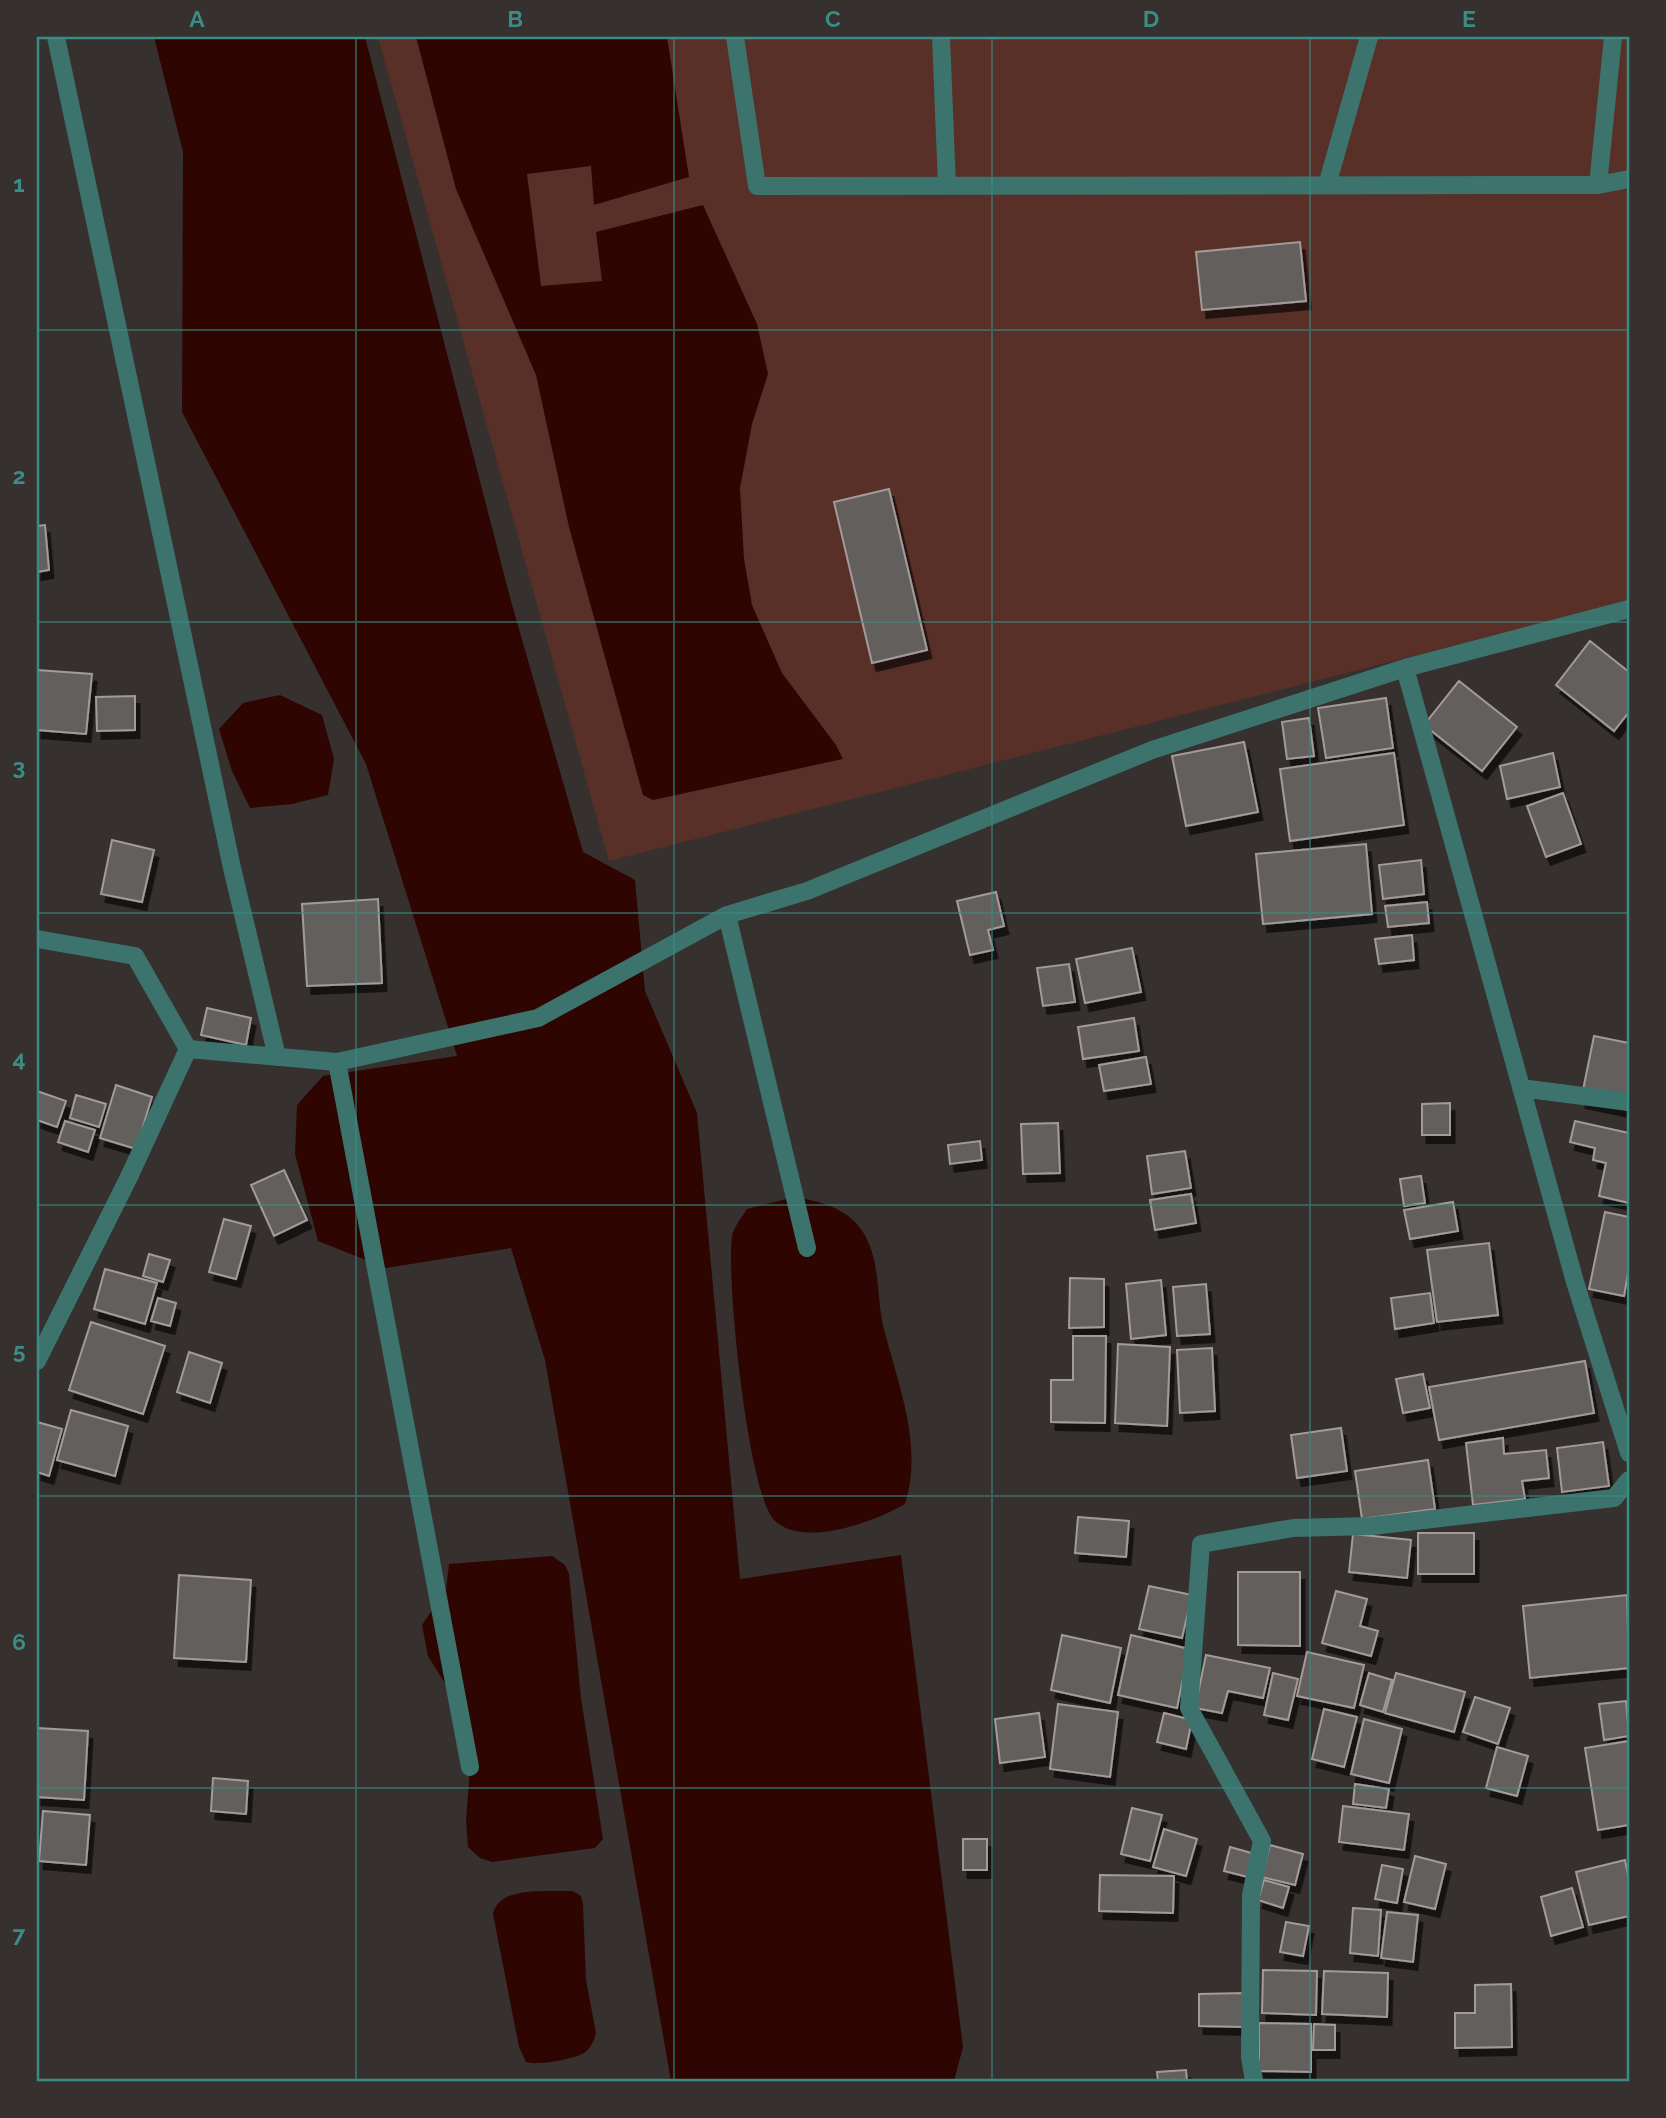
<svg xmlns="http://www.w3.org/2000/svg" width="1666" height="2118" viewBox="0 0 1666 2118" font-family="Raleway,sans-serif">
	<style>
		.green { fill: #583028 }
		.water { fill: #2f0501 }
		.building { fill: #645e5c; stroke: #a29b99; stroke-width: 2; filter: url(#shadow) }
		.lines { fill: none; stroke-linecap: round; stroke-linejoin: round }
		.minor { stroke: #3d736d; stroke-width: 18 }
		.grid { fill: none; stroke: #3a8c85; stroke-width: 2; stroke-opacity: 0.55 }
		.neatline { fill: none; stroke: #3a8c85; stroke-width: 2.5 }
		.grid-label { font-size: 23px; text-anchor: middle; font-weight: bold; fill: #3a8c85 }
	</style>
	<defs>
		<filter id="shadow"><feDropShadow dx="4.5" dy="8" stdDeviation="0" flood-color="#0009"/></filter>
	</defs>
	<rect width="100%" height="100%" fill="#36302f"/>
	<path class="green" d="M 378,37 L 1629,37 L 1629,601 L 609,861 Z"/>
	<path class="water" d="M 154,37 L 365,37 L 511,601 L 583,852 L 635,880 L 645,991 L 697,1113 L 740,1579 L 901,1555 L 963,2047 L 954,2081 L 671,2081 L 545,1360 L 511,1248 L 386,1268 L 318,1241 L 295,1154 L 297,1105 L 323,1076 L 457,1056 L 366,764 L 182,412 L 183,152 Z
		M 416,37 L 667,37 L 689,177 L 594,205 L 591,166 L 527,174 L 541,286 L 602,281 L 596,232 L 703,205 L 757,324 L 768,374 L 752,424 L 740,488 L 744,559 L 752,605 L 782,673 L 836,745 L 843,759 L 653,800 L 643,795 L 569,527 L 536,375 L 456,189 Z
		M 280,695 L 322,715 L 334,759 L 328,795 L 292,804 L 250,808 L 232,771 L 219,729 L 243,703 Z
		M 794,1197 C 819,1201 848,1208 863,1232 C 881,1262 876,1293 883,1325 C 897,1382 924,1445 905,1504 C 876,1521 803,1549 774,1520 C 748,1492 726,1279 732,1237 C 733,1228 742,1217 747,1209 Z
		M 552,1556 L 565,1565 L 569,1574 L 581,1698 L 603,1839 L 595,1848 L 492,1862 L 480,1858 L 468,1847 L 466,1821 L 470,1767 L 454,1698 L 428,1656 L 422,1625 L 446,1590 L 449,1564 Z
		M 573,1891 L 581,1896 L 583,1905 L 586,1980 L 596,2033 C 594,2041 590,2049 584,2053 C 575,2059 536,2066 526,2062 L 519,2047 L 493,1914 C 499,1885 549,1892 573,1891 Z"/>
	<path class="building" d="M 1300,242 L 1306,301 L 1202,310 L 1196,252 Z
		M 889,489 L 927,650 L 872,663 L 834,502 Z
		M 45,525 L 49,570 L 37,572 L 37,526 Z
		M 1590,641 L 1629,672 L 1629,712 L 1614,731 L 1556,685 Z
		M 37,670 L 92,674 L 86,734 L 37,730 Z
		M 1459,681 L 1517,727 L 1482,771 L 1424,725 Z
		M 135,696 L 135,730 L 97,731 L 96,697 Z
		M 1386,698 L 1393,748 L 1326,758 L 1318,708 Z
		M 1309,718 L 1314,756 L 1287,759 L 1282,722 Z
		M 1244,742 L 1258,812 L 1186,826 L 1172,756 Z
		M 1394,753 L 1404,825 L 1290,841 L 1280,769 Z
		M 1553,753 L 1560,787 L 1507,799 L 1500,766 Z
		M 1563,793 L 1581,844 L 1546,857 L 1527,806 Z
		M 112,840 L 154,850 L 142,902 L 101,894 Z
		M 1366,844 L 1372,914 L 1263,924 L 1256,854 Z
		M 1421,860 L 1424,894 L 1383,899 L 1379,865 Z
		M 996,892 L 1004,926 L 988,930 L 993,950 L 970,955 L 957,901 Z
		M 378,899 L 382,983 L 307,986 L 302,904 Z
		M 1427,902 L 1429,923 L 1388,927 L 1385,906 Z
		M 1412,935 L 1414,960 L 1379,964 L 1375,939 Z
		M 1132,948 L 1141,992 L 1085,1003 L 1076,959 Z
		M 1069,964 L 1075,1002 L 1043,1006 L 1037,968 Z
		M 207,1008 L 251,1018 L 246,1045 L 201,1035 Z
		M 1134,1018 L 1139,1051 L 1083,1059 L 1078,1027 Z
		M 1594,1036 L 1629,1043 L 1629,1110 L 1581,1100 Z
		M 1146,1057 L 1151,1084 L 1104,1091 L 1099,1065 Z
		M 116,1085 L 152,1097 L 136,1149 L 100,1138 Z
		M 37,1091 L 66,1101 L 57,1127 L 37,1120 Z
		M 76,1095 L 106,1104 L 99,1127 L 70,1118 Z
		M 1450,1103 L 1450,1135 L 1422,1135 L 1422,1104 Z
		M 65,1121 L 95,1130 L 88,1152 L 58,1142 Z
		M 1575,1121 L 1629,1133 L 1629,1203 L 1599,1196 L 1606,1163 L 1593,1160 L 1595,1148 L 1570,1142 Z
		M 1058,1123 L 1060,1173 L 1023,1174 L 1021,1124 Z
		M 980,1141 L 982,1160 L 950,1164 L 948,1145 Z
		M 1185,1151 L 1191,1188 L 1152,1194 L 1147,1156 Z
		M 284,1170 L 307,1220 L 274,1236 L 251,1185 Z
		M 1421,1176 L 1425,1203 L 1404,1206 L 1400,1179 Z
		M 1191,1194 L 1196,1223 L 1155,1230 L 1150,1200 Z
		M 1453,1202 L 1458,1231 L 1410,1239 L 1404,1210 Z
		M 1605,1212 L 1629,1217 L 1629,1268 L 1624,1296 L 1589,1289 Z
		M 224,1219 L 251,1226 L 236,1279 L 209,1272 Z
		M 1489,1243 L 1498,1315 L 1437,1322 L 1427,1250 Z
		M 149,1254 L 170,1260 L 163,1282 L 143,1276 Z
		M 105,1269 L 157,1283 L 145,1324 L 94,1309 Z
		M 1070,1278 L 1104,1279 L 1104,1327 L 1069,1328 Z
		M 1161,1280 L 1166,1335 L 1131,1339 L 1126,1284 Z
		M 1206,1284 L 1210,1334 L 1177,1336 L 1173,1287 Z
		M 1430,1293 L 1434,1323 L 1395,1329 L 1391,1298 Z
		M 158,1298 L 176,1303 L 170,1326 L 151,1321 Z
		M 91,1322 L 165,1346 L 143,1414 L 69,1390 Z
		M 1073,1336 L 1106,1336 L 1105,1423 L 1051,1422 L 1051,1380 L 1073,1380 Z
		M 1118,1344 L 1170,1347 L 1167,1426 L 1115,1423 Z
		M 1212,1348 L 1215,1411 L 1180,1413 L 1177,1350 Z
		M 189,1352 L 222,1363 L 210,1403 L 177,1392 Z
		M 1585,1361 L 1594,1413 L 1439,1440 L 1429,1387 Z
		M 1423,1374 L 1430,1408 L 1403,1413 L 1396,1379 Z
		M 71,1410 L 128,1426 L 115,1476 L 57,1460 Z
		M 37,1422 L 62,1429 L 49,1476 L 37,1472 Z
		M 1341,1428 L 1347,1471 L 1297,1478 L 1291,1435 Z
		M 1503,1438 L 1504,1454 L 1546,1450 L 1549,1478 L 1522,1481 L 1525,1499 L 1473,1505 L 1466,1443 Z
		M 1603,1442 L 1609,1486 L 1562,1492 L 1557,1448 Z
		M 1428,1460 L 1435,1509 L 1362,1519 L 1355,1471 Z
		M 1078,1517 L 1129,1521 L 1126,1557 L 1075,1553 Z
		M 1418,1533 L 1474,1533 L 1474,1574 L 1418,1574 Z
		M 1353,1534 L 1411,1540 L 1407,1578 L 1349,1572 Z
		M 1238,1572 L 1300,1572 L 1300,1646 L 1238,1645 Z
		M 179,1575 L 251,1580 L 246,1662 L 174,1658 Z
		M 1149,1586 L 1192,1595 L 1182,1638 L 1139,1629 Z
		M 1336,1591 L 1367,1599 L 1360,1626 L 1378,1631 L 1371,1656 L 1322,1643 Z
		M 1627,1595 L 1629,1668 L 1530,1678 L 1523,1606 Z
		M 1062,1635 L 1121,1648 L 1110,1703 L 1051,1690 Z
		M 1131,1635 L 1189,1649 L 1177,1708 L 1118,1695 Z
		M 1307,1652 L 1364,1665 L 1354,1708 L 1297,1696 Z
		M 1206,1655 L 1270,1668 L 1263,1698 L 1228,1691 L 1222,1713 L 1195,1708 Z
		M 1273,1673 L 1298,1679 L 1288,1720 L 1264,1715 Z
		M 1369,1673 L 1392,1680 L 1383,1712 L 1360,1705 Z
		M 1396,1673 L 1465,1692 L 1454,1732 L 1385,1713 Z
		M 1475,1697 L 1510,1708 L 1498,1744 L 1463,1732 Z
		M 1626,1701 L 1629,1736 L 1604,1740 L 1599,1704 Z
		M 1058,1704 L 1118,1712 L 1110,1777 L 1050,1769 Z
		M 1324,1709 L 1357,1717 L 1344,1767 L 1312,1759 Z
		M 1039,1713 L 1045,1757 L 1000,1763 L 995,1719 Z
		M 1164,1713 L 1192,1720 L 1186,1749 L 1157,1742 Z
		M 1364,1719 L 1402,1729 L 1389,1783 L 1351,1774 Z
		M 37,1728 L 88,1731 L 84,1800 L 37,1797 Z
		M 1629,1741 L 1629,1825 L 1598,1830 L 1585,1748 Z
		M 1497,1747 L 1528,1756 L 1517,1796 L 1486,1788 Z
		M 213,1778 L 248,1781 L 246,1814 L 211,1811 Z
		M 1355,1784 L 1389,1789 L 1386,1808 L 1353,1804 Z
		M 1343,1806 L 1409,1814 L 1404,1850 L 1339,1842 Z
		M 1132,1808 L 1162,1815 L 1150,1861 L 1121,1854 Z
		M 43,1811 L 90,1815 L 86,1865 L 39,1861 Z
		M 1164,1829 L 1197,1839 L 1186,1876 L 1153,1867 Z
		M 963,1839 L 987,1839 L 987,1870 L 963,1870 Z
		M 1270,1845 L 1303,1854 L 1295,1885 L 1262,1877 Z
		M 1230,1847 L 1255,1854 L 1248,1877 L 1224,1871 Z
		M 1415,1856 L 1446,1864 L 1435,1909 L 1404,1902 Z
		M 1625,1860 L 1629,1880 L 1629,1916 L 1589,1925 L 1576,1872 Z
		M 1382,1865 L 1403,1869 L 1397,1903 L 1375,1899 Z
		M 1100,1875 L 1174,1876 L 1173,1913 L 1099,1911 Z
		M 1264,1880 L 1289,1887 L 1283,1908 L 1258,1900 Z
		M 1572,1888 L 1583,1927 L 1551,1936 L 1541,1897 Z
		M 1353,1908 L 1381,1910 L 1378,1956 L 1350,1953 Z
		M 1387,1912 L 1418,1915 L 1413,1962 L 1381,1958 Z
		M 1286,1922 L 1309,1926 L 1303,1956 L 1280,1952 Z
		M 1263,1970 L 1317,1971 L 1316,2015 L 1262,2013 Z
		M 1324,1971 L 1388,1973 L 1387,2017 L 1322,2014 Z
		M 1511,1984 L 1512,2047 L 1455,2048 L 1455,2013 L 1475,2013 L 1475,1985 Z
		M 1245,1993 L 1245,2027 L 1199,2026 L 1199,1994 Z
		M 1259,2023 L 1311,2024 L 1311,2072 L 1259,2071 Z
		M 1314,2024 L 1335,2025 L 1335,2050 L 1313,2050 Z
		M 1186,2070 L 1187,2081 L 1158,2081 L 1157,2072 Z"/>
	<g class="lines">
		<path class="minor" d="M 56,37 L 232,868 L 277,1057
			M 735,37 L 757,186 L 1598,185 L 1629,179
			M 941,37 L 947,186
			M 1327,185 L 1369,37
			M 1598,185 L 1613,37
			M 1405,668 L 1575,1282 L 1629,1453
			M 727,915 L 807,1248
			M 37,939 L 135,956 L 188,1049 L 337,1062 L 538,1018 L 727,915 L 807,891 L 1152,750 L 1405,668 L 1629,609
			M 337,1062 L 470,1767
			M 1521,1088 L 1629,1102
			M 37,1361 L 129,1177 L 188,1049
			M 1254,2081 L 1250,2057 L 1251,1895 L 1262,1841 L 1189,1708 L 1201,1544 L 1293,1528 L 1372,1526 L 1614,1498 L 1629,1480"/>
	</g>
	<path class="grid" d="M 356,37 L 356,2081M 674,37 L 674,2081M 992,37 L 992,2081M 1310,37 L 1310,2081M 37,330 L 1629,330M 37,622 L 1629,622M 37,913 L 1629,913M 37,1205 L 1629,1205M 37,1496 L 1629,1496M 37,1788 L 1629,1788"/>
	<rect width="1666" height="2118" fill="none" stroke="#36302f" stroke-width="77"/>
	<rect x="38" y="38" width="1590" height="2042" class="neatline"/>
	<g class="grid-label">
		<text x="197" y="27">A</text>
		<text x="515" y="27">B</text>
		<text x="833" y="27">C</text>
		<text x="1151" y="27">D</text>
		<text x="1469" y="27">E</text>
		<text x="19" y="192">1</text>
		<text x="19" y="484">2</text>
		<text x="19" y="775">3</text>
		<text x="19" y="1067">4</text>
		<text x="19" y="1359">5</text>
		<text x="19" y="1650">6</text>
		<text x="19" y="1942">7</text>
	</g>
</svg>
